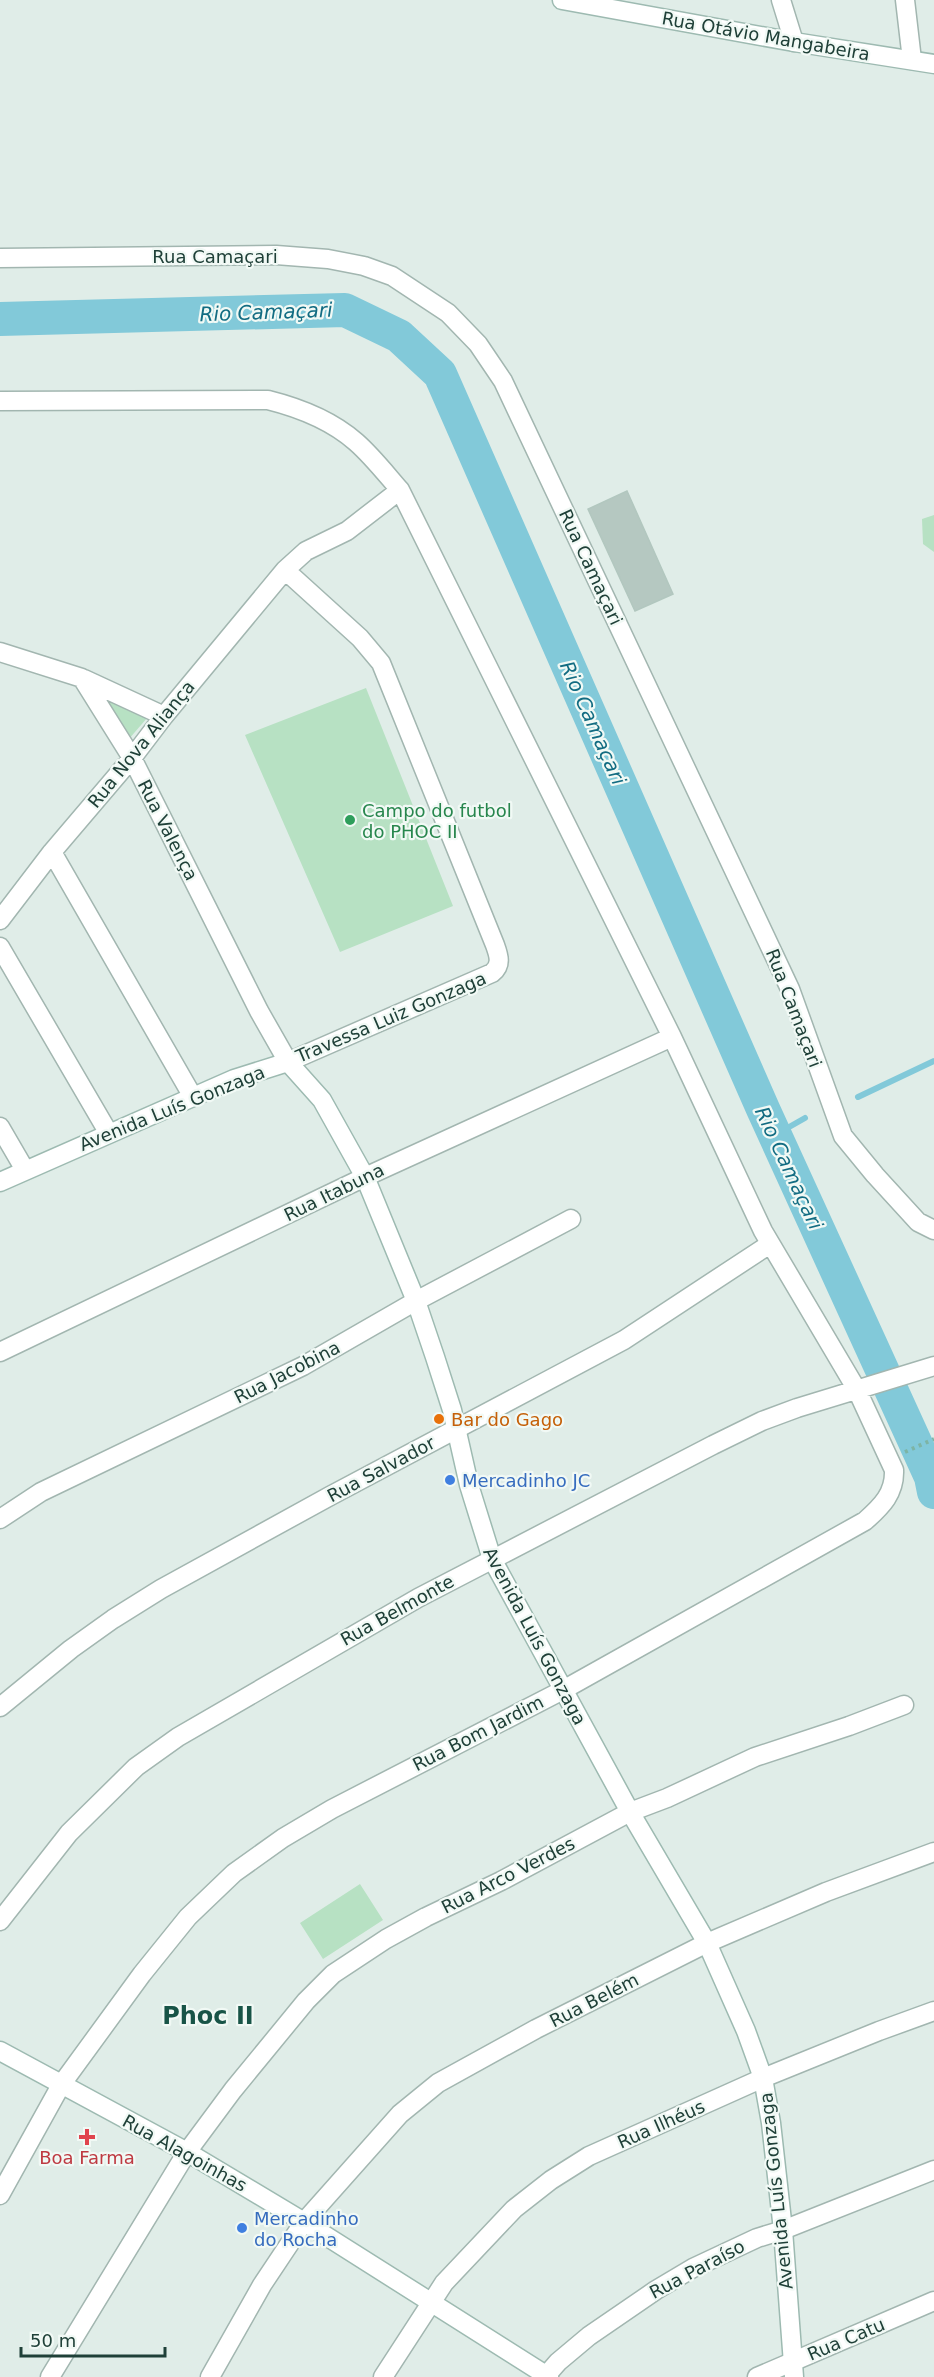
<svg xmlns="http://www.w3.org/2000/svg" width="934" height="2377" viewBox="0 0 934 2377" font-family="'DejaVu Sans',sans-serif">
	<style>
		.green { fill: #b7e1c3 }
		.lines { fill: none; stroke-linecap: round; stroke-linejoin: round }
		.stream { stroke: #82c9d9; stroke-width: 6 }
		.river { stroke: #82c9d9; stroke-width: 34 }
		.building { fill: #b5c8c1; stroke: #b2c7bf; stroke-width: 1.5 }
		.street-casing { stroke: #a2b6b0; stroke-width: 21 }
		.secondary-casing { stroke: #9dbab1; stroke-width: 21 }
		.path { stroke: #7db4a5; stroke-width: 4; stroke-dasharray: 3 4.5; stroke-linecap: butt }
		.street { stroke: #fff; stroke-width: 18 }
		.secondary { stroke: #fff; stroke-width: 18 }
		.leisure-dot { fill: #2e9e5b; stroke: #f1f9f5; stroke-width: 2 }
		.food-dot { fill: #e8710a; stroke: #f1f9f5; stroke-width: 2 }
		.shop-dot { fill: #3f7fe0; stroke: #f1f9f5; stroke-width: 2 }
		.health-dot { fill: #e0444e; stroke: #f1f9f5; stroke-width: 2 }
		.labels { text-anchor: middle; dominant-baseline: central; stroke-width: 4.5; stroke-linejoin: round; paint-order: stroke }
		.street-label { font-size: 18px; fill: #1f4038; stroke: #f1f9f5 }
		.leisure-label { font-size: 18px; fill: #27864d; stroke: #f1f9f5; text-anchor: start }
		.food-label { font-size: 18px; fill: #c56008; stroke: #f1f9f5; text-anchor: start }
		.shop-label { font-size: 18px; fill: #366cbe; stroke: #f1f9f5; text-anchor: start }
		.health-label { font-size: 18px; fill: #be3a42; stroke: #f1f9f5 }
		.water-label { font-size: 20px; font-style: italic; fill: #126c82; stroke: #f1f9f5 }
		.district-label { font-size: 24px; font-weight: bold; fill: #185447; stroke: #f1f9f5 }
	</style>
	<rect width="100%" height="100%" fill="#e0ede8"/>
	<path class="green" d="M 934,515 L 934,552 L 923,544 L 922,519 Z
		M 366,688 L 453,906 L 340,952 L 245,735 Z
		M 101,694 L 148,717 L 128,740 Z
		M 360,1884 L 383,1920 L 323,1959 L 300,1923 Z"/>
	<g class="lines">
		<path class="stream" d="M 858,1097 L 934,1061
			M 775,1135 L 805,1118"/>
		<path class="river" d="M 0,319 L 345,310 L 399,336 L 440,374 L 763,1109 L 931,1477 L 934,1492"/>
	</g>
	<path class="building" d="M 627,491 L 673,594 L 635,611 L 588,509 Z"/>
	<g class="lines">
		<g class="street-casing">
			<path id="street" d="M 781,0 L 794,42
				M 905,0 L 912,60
				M 0,258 L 276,255 L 328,259 L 364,266 L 392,276 L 448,313 L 478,344 L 503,381 L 790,989 L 843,1136 L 875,1175 L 918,1222 L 934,1230
				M 0,401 L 268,400 C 300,408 331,420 356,442 C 372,456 386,474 400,490 L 672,1037 L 763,1231 L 857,1390 L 894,1470 C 895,1493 882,1506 865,1521 L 563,1690 L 332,1809 L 283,1838 L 234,1873 L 188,1917 L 142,1974 L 61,2085 L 0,2195
				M 0,652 L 82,678 L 132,758 L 259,1011 L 288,1062 L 492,973 C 502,965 499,956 495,945 L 381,663 L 360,638 L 285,570
				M 84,679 L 164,716
				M 52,852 L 193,1097
				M 0,920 L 52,852 L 132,758 L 164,716 L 285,570 L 306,551 L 347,531 L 400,490
				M 0,947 L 108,1132
				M 0,1127 L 25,1170
				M 0,1352 L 365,1177 L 672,1037
				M 0,1519 L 41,1492 L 303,1366 L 416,1301 L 571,1219
				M 0,1707 L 71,1649 L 113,1619 L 161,1589 L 330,1496 L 624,1340 L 770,1244
				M 0,1921 L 69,1833 L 136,1767 L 178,1737 L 418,1598 L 713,1445 L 762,1421 L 797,1408 L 934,1366
				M 50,2377 L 187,2152 L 233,2090 L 306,2001 L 333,1974 L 386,1939 L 426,1917 L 501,1881 L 630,1812 L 667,1798 L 755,1757 L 849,1726 L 904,1705
				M 210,2377 L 262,2285 L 304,2222 L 400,2114 L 438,2083 L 536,2029 L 707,1943 L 826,1892 L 934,1852
				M 383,2377 L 444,2283 L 514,2209 L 551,2180 L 589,2156 L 763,2078 L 879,2031 L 934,2011
				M 545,2377 L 558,2362 L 589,2336 L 656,2290 L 693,2268 L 757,2238 L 783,2230 L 934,2170
				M 757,2377 L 934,2301"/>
		</g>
		<g class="secondary-casing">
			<path id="secondary" d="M 562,0 L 794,42 L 934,64
				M 0,1182 L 234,1079 L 288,1062 L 322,1100 L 365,1177 L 416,1301 L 435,1357 L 452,1410 L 469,1485 L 492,1559 L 630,1812 L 707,1943 L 746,2031 L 763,2078 L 771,2123 L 783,2230 L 794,2377
				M 0,2051 L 187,2152 L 304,2222 L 549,2377"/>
		</g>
		<path class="path" d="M 905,1452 L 934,1439"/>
		<use href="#street" class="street"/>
		<use href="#secondary" class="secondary"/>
	</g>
	<circle class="leisure-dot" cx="350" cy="820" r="6"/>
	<circle class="food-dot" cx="439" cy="1419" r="6"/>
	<g class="shop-dot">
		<circle cx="450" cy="1480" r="6"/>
		<circle cx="242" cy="2228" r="6"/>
	</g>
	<path class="health-dot" d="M84 2128h6v6h6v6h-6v6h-6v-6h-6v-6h6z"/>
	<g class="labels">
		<g class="street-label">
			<text transform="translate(766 36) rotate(10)">Rua Otávio Mangabeira</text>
			<text x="215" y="256">Rua Camaçari</text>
			<text transform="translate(591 567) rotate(65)">Rua Camaçari</text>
			<text transform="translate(141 744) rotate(-51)">Rua Nova Aliança</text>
			<text transform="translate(168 830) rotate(63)">Rua Valença</text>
			<text transform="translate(794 1008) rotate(69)">Rua Camaçari</text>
			<text transform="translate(391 1017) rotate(-23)">Travessa Luiz Gonzaga</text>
			<text transform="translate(172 1108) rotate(-22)">Avenida Luís Gonzaga</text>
			<text transform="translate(334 1192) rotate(-26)">Rua Itabuna</text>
			<text transform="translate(287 1372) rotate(-27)">Rua Jacobina</text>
			<text transform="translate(381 1469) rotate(-28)">Rua Salvador</text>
			<text transform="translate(397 1610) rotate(-29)">Rua Belmonte</text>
			<text transform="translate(535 1636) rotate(62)">Avenida Luís Gonzaga</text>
			<text transform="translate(478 1733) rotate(-27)">Rua Bom Jardim</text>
			<text transform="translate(508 1875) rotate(-27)">Rua Arco Verdes</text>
			<text transform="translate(594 2000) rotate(-27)">Rua Belém</text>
			<text transform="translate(661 2124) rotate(-24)">Rua Ilhéus</text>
			<text transform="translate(185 2153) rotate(29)">Rua Alagoinhas</text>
			<text transform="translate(776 2191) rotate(-96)">Avenida Luís Gonzaga</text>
			<text transform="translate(697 2269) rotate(-28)">Rua Paraíso</text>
			<text transform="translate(846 2339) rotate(-23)">Rua Catu</text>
		</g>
		<g class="leisure-label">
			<text x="362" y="810">Campo do futbol<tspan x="362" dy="21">do PHOC II</tspan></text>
		</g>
		<g class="food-label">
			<text x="451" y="1419">Bar do Gago</text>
		</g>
		<g class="shop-label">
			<text x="462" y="1480">Mercadinho JC</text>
			<text x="254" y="2218">Mercadinho<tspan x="254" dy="21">do Rocha</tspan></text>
		</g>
		<g class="health-label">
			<text x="87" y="2157">Boa Farma</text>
		</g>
		<g class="water-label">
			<text transform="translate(266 312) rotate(-2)">Rio Camaçari</text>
			<text transform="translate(593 723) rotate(66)">Rio Camaçari</text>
			<text transform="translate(789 1168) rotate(65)">Rio Camaçari</text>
		</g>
		<g class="district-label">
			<text x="208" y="2016">Phoc II</text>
		</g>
	</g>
	<path d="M21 2347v9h144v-9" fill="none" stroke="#1f4038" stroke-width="3"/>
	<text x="30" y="2347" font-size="18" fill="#1f4038" stroke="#f1f9f5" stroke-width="4.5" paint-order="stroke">50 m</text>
</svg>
